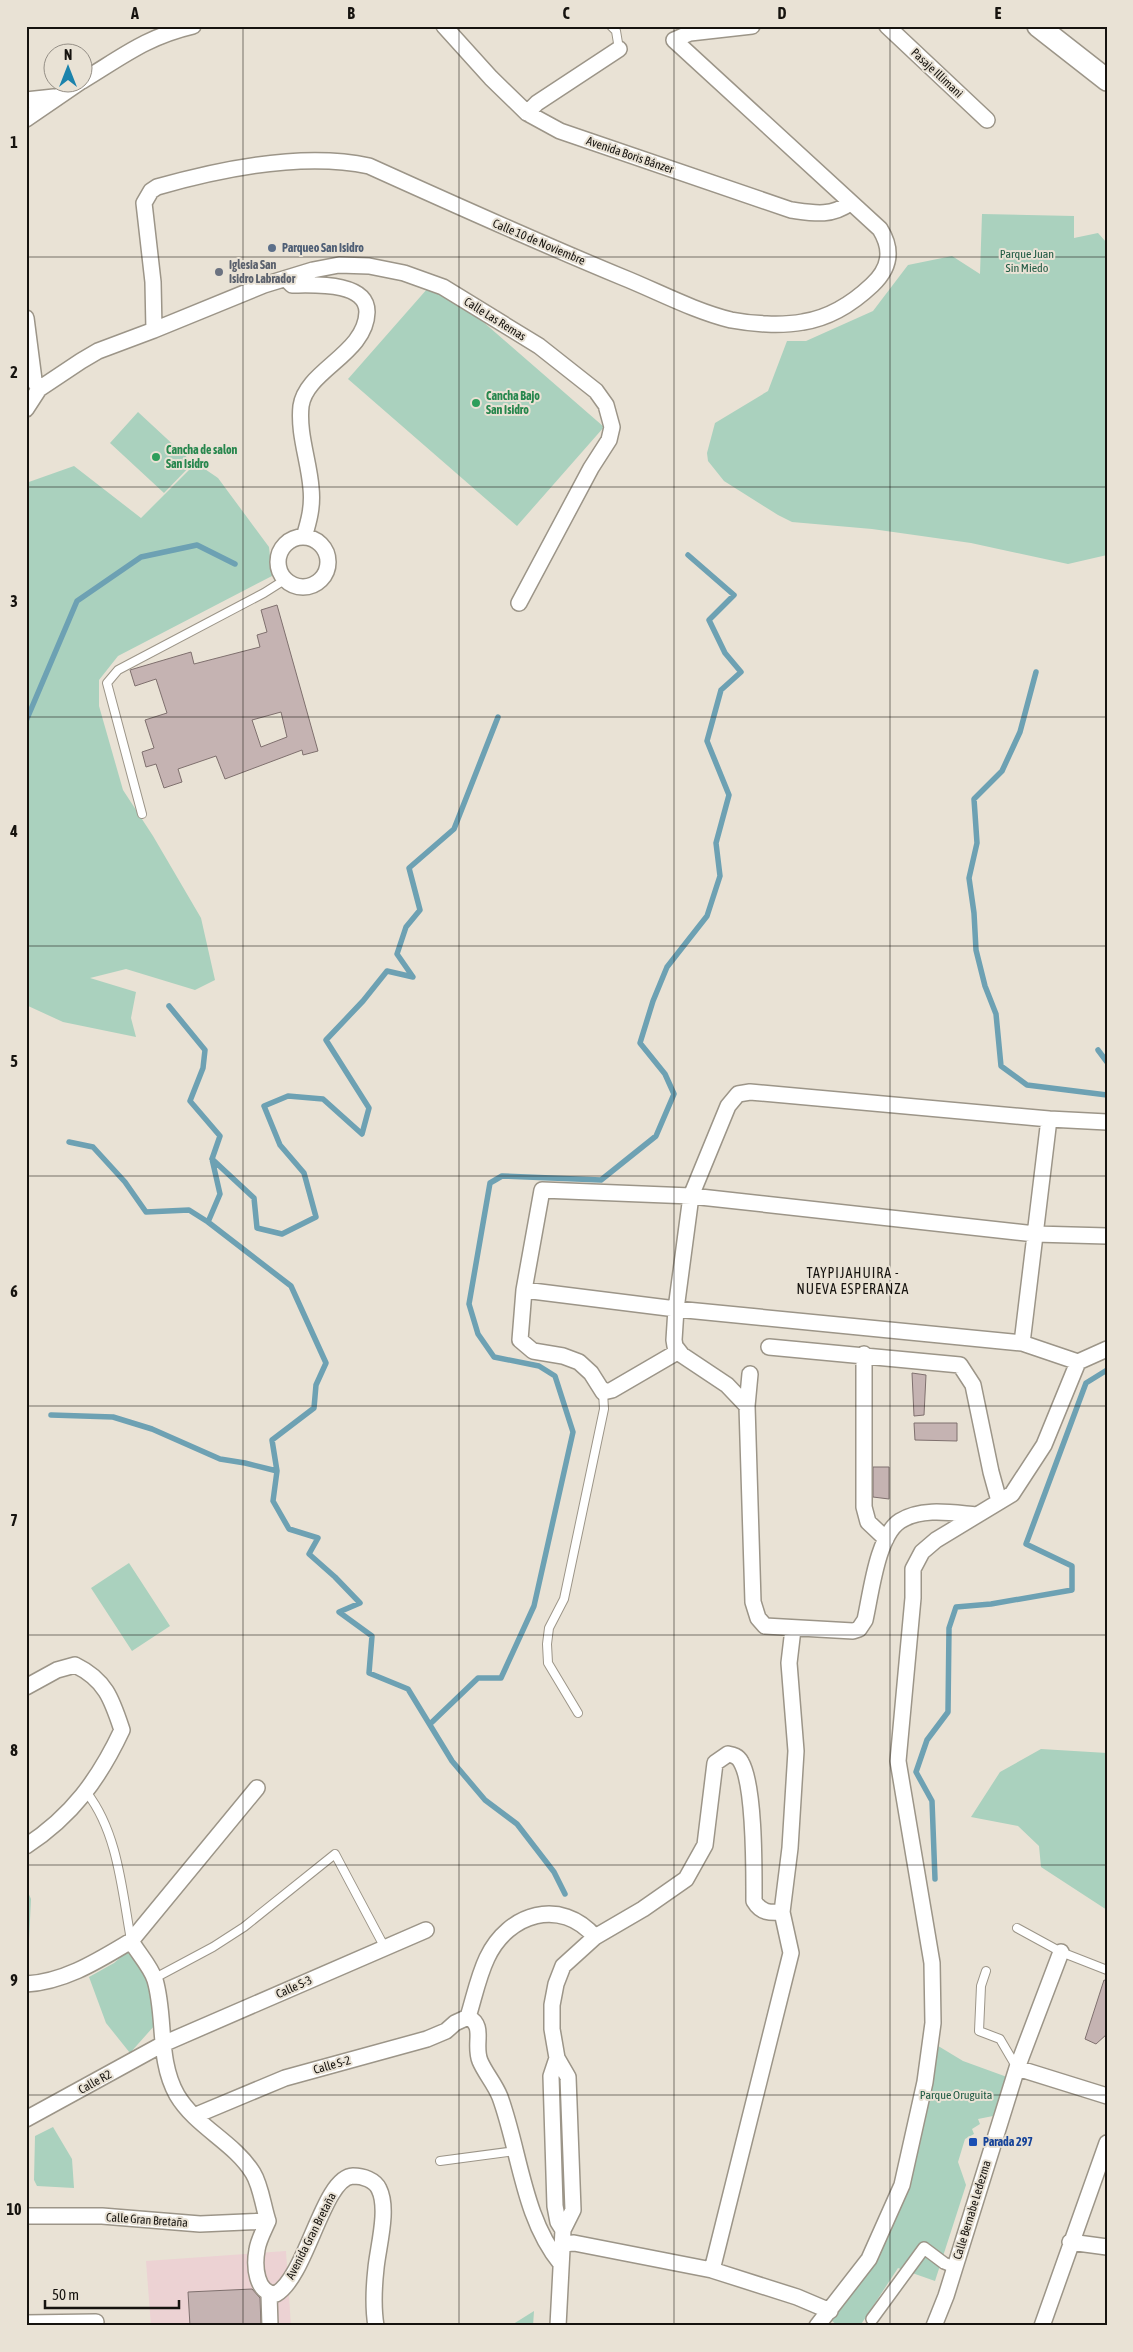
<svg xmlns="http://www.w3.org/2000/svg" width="1133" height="2352" viewBox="0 0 1133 2352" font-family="'Asap Condensed',sans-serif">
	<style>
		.industrial { fill: #ecd2d3 }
		.green { fill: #aad1be }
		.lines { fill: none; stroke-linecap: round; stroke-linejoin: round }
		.stream { stroke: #6da1b3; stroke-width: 5.5 }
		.building { fill: #c5b3b2; stroke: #7f706e; fill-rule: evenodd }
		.service-casing { stroke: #9c9588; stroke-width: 10 }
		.pedestrian-casing { stroke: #9c9588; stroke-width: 14 }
		.minor-casing { stroke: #9c9588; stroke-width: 18 }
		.secondary-casing { stroke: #9c9588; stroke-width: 24 }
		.service { stroke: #fff; stroke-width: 8 }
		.pedestrian { stroke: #fff; stroke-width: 11 }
		.minor { stroke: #fff; stroke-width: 15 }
		.secondary { stroke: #fff; stroke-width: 21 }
		.grid { fill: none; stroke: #16130f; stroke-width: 1; stroke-opacity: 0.55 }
		.service-dot { fill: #5c6f8a; stroke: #e9e2d5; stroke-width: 2 }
		.worship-dot { fill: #6b7280; stroke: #e9e2d5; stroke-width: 2 }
		.leisure-dot { fill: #2e9e5b; stroke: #e9e2d5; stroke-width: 2 }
		.transit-dot { fill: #1a4fb4; stroke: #e9e2d5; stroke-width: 2 }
		.labels { text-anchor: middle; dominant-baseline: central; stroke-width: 4; stroke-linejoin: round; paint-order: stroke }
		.street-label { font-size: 12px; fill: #16130f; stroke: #e9e2d5 }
		.service-label { font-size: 12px; font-weight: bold; fill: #4e5e75; stroke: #e9e2d5; text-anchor: start }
		.park-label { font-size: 12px; fill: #1e5942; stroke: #e9e2d5 }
		.worship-label { font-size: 12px; font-weight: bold; fill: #5b616d; stroke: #e9e2d5; text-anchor: start }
		.leisure-label { font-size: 12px; font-weight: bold; fill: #27864d; stroke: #e9e2d5; text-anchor: start }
		.transit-label { font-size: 12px; font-weight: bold; fill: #164399; stroke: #e9e2d5; text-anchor: start }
		.neighbourhood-label { font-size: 14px; letter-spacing: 1px; fill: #16130f; stroke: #e9e2d5 }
		.neatline { fill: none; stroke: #16130f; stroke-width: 2 }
		.grid-label { font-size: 16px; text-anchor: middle; font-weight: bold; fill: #16130f }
	</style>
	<rect width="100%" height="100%" fill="#e9e2d5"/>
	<path class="industrial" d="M 286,2251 L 291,2326 L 151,2326 L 146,2261 Z"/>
	<path class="green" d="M 982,214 L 1074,216 L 1074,238 L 1098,233 L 1107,243 L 1107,555 L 1068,564 L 971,543 L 872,529 L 792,522 L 778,515 L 724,481 L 708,461 L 707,453 L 715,423 L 768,391 L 787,341 L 806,341 L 873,311 L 908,265 L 952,256 L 980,274 Z
		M 435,280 L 604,427 L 517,526 L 348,379 Z
		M 138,412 L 193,463 L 164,493 L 110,443 Z
		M 196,463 L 218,478 L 269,547 L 272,576 L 118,656 L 99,680 L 99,706 L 123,790 L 153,836 L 201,918 L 215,980 L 195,990 L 126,969 L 90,978 L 136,992 L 131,1018 L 136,1037 L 63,1022 L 26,1005 L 26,483 L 74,466 L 141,518 Z
		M 129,1563 L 170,1626 L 132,1651 L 91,1588 Z
		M 1041,1749 L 1107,1753 L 1107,1910 L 1041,1867 L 1039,1846 L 1018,1826 L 971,1817 L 1000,1772 Z
		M 26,1888 L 31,1899 L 28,1961 L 26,1961 Z
		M 129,1950 L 155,1980 L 155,2025 L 130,2053 L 106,2023 L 89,1977 L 114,1963 Z
		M 925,2038 L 963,2061 L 1007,2077 L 993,2116 L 978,2119 L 980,2124 L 972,2129 L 974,2134 L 965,2139 L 958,2162 L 966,2185 L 935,2281 L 898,2268 L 860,2326 L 838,2326 L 832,2321 L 877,2255 L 908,2158 Z
		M 53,2127 L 72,2159 L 74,2188 L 37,2186 L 34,2180 L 35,2136 Z
		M 534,2311 L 533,2326 L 510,2326 Z"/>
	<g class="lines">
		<path class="stream" d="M 1036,672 L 1020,732 L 1002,771 L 974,799 L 977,843 L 969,878 L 974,913 L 976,950 L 985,986 L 996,1014 L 1001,1066 L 1027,1085 L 1107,1095
			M 26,721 L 77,601 L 141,557 L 197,545 L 235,564
			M 169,1006 L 205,1050 L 203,1068 L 190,1101 L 220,1136 L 212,1159 L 220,1194 L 208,1222 L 291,1286 L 326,1363 L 316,1385 L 314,1408 L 272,1440 L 277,1471 L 273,1501 L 289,1529 L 318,1538 L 309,1554 L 335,1577 L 360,1603 L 339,1612 L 372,1636 L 369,1673 L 408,1689 L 452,1761 L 485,1800 L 517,1824 L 554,1872 L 565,1894
			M 1098,1050 L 1107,1062
			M 69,1142 L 93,1147 L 125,1182 L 146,1212 L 189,1210 L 208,1222
			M 212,1159 L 254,1198 L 257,1228 L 282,1234 L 316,1217 L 304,1173 L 280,1145 L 264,1106 L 288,1096 L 323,1099 L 362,1134 L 369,1108 L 326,1040 L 363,1001 L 387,971 L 413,977 L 397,954 L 406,927 L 420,910 L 409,868 L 454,829 L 498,717
			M 51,1415 L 113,1417 L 152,1429 L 220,1459 L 245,1463 L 277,1471
			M 430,1724 L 478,1678 L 501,1678 L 534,1606 L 573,1432 L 555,1376 L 539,1366 L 494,1357 L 478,1334 L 469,1304 L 490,1183 L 502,1176 L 601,1180 L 656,1136 L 674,1094 L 665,1074 L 640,1043 L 653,1001 L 667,967 L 707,916 L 720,876 L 716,843 L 729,795 L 707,741 L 721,690 L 741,672 L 725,653 L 709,620 L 734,595 L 688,555
			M 935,1879 L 932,1801 L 916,1772 L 927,1740 L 948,1712 L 949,1628 L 956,1607 L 991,1604 L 1072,1590 L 1072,1566 L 1026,1544 L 1086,1383 L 1107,1370"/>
	</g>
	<path class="building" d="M 277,605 L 318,751 L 303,755 L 302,750 L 225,779 L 216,756 L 178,769 L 182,782 L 164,788 L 156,764 L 146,767 L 142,752 L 154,748 L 145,720 L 167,713 L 156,679 L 135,686 L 130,670 L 191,652 L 194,664 L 260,647 L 257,635 L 267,632 L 261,610 ZM 281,712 L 287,737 L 261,747 L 252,720 Z
		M 912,1373 L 926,1375 L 924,1415 L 914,1416 Z
		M 914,1423 L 957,1423 L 957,1441 L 915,1440 Z
		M 873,1467 L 889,1467 L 889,1499 L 873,1497 Z
		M 1104,1980 L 1107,1981 L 1107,2034 L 1096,2044 L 1085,2039 Z
		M 252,2289 L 260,2298 L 261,2326 L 190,2326 L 188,2292 Z"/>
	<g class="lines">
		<g class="service-casing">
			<path id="service" d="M 611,26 L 616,31 L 619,49
				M 142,814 L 107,683 L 118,670 L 264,593 L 286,579
				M 578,1713 L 548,1663 L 547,1644 L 549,1628 L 564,1599 L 604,1409 L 603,1392
				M 87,1793 C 118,1833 122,1891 131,1940
				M 1017,1928 L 1061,1952 L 1107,1970
				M 986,1971 L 981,1986 L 979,2031 L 1000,2039 L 1017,2068
				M 155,1978 L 213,1947 L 244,1927 L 335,1854 L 385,1948
				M 440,2161 L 515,2151"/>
		</g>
		<g class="pedestrian-casing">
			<path id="pedestrian" d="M 872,2319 L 924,2248 L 944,2263 L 954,2267"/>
		</g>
		<g class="minor-casing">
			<path id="minor" d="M 444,26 L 491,78 L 527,113 L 560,131 L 791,210 C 813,213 831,217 850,203
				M 887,26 L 987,120
				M 82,81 C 122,57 146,37 193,26
				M 26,100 L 54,97
				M 527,113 L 537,103 L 619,49
				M 26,119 L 80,82
				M 286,279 L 292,285 C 312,285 367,281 367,312 C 366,354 306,370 301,406 C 298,434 309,461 311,488 C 313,506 309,521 304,537
				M 26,318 L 34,380 L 39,389
				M 154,330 L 264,285 L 313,270 L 339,265 L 369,266 L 404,273 L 443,287 L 539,346 L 596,391 L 606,405 L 612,427 L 609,440 L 591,468 L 519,603
				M 26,409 L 39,389 L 81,361 L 98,351 L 154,330 L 153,282 L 144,203 L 151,191 L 157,187 C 220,169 304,152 369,166 C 453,204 537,242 622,277 C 657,291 694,311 731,320 C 752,324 781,326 803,322 C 829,318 853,303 872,285 C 890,268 893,250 880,229 L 674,40 L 690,33 L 752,26
				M278 562a25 25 0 1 1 50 0a25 25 0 1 1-50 0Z
				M 524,1290 L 676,1309 L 1022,1343 L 1078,1362
				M 1022,1343 L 1049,1119
				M 769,1347 L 960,1365 L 973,1385 L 991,1472 L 999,1501
				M 679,1351 L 612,1390 L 603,1392 L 591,1373 L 579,1362 L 563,1356 L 533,1351 L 520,1340 L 524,1290 L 542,1190 L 691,1196 L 1035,1234 L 1107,1236
				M 864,1354 L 864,1507 L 868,1522 L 886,1539
				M 750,1374 L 747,1406 L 753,1602 L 758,1618 L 765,1626 L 853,1631 L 859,1629 L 865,1620 C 871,1594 877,1536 900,1521 C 922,1507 953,1513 976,1515
				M 747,1406 L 727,1385 L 682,1355 L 675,1346 L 674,1340 L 676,1309 L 691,1196 L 728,1106 L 738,1094 L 750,1092 L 1049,1119 L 1107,1122
				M 26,1687 L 57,1670 L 75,1665 C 106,1680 112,1700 122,1730 C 99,1779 72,1816 26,1846
				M 131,1941 L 257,1788
				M 26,1984 C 65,1982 99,1960 131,1941 C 138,1953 151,1967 155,1980 C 166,2017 157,2060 177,2095 C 196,2127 234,2142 253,2173 C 261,2186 263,2206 268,2221
				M 468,2017 C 486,2026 473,2044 480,2061 C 485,2073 495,2084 500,2097 C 520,2152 523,2218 561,2264
				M 468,2017 C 474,1998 478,1977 487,1958 C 508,1913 561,1897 595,1937
				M 557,2058 L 551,2076 L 555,2206 L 558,2222 L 563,2230
				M 1017,2068 L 1107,2096
				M 194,2116 L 285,2078 L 427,2039 L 446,2031 L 455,2023 L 468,2017
				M 26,2119 L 163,2044 L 426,1930
				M 26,2216 L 102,2216 L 200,2224 L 268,2221
				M 268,2221 C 264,2230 258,2241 257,2250 C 254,2266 256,2294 276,2294 C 307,2276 323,2177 353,2176 C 363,2176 375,2180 379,2189 C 389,2209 378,2247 376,2268 C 374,2286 373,2308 376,2326
				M 1070,2242 L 1107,2247
				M 563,2244 L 574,2243 L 712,2270 L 797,2297 L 830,2311
				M 712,2270 L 791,1953 L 782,1912 L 790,1848 L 796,1751 L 789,1663 L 793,1629
				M 269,2294 L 270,2326
				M 26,2323 L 96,2322
				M 558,2326 L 563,2230 L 573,2210 L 568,2077 L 557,2058 L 552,2029 L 552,2005 L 556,1984 L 563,1966 L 595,1937 L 643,1909 L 686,1879 L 705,1845 L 715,1763 L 728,1754 C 733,1755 738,1756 741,1762 C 755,1786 754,1871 754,1901 C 761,1913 770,1913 782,1912
				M 817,2326 L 869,2259 L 902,2185 L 925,2082 L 933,2023 L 932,1963 L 898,1761 L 913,1598 L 913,1569 L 922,1552 L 936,1540 L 1012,1494 L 1044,1445 L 1078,1362 L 1107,1349
				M 934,2326 L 946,2296 L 1017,2068 L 1061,1952
				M 1042,2326 L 1107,2143"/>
		</g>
		<g class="secondary-casing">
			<path id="secondary" d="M 1038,26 L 1107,80"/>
		</g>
		<use href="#service" class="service"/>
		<use href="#pedestrian" class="pedestrian"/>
		<use href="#minor" class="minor"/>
		<use href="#secondary" class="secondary"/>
	</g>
	<path class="grid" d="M 243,26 L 243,2326M 459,26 L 459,2326M 674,26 L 674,2326M 890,26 L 890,2326M 26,257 L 1107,257M 26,487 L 1107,487M 26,717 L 1107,717M 26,946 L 1107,946M 26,1176 L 1107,1176M 26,1406 L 1107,1406M 26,1635 L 1107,1635M 26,1865 L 1107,1865M 26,2095 L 1107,2095"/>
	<circle class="service-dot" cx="272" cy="248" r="5"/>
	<circle class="worship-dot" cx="219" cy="272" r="5"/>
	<g class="leisure-dot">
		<circle cx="476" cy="403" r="5"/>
		<circle cx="156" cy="457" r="5"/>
	</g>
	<rect class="transit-dot" x="968" y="2137" width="10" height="10" rx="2.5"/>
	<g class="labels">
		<g class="street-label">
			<text transform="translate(937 73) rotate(43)">Pasaje Illimani</text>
			<text transform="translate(630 155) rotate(19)">Avenida Boris Bánzer</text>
			<text transform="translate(539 242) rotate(23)">Calle 10 de Noviembre</text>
			<text transform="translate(495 319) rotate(32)">Calle Las Remas</text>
			<text transform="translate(294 1987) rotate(-24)">Calle S-3</text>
			<text transform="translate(332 2065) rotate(-16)">Calle S-2</text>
			<text transform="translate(95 2082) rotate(-29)">Calle R2</text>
			<text transform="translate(972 2210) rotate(-73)">Calle Bernabe Ledezma</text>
			<text transform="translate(147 2220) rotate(4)">Calle Gran Bretaña</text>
			<text transform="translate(311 2236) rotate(-63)">Avenida Gran Bretaña</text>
		</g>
		<g class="service-label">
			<text x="282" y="248">Parqueo San Isidro</text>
		</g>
		<g class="park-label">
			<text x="1027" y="254">Parque Juan<tspan x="1027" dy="14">Sin Miedo</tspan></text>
			<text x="956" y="2095">Parque Oruguita</text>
		</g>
		<g class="worship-label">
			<text x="229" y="265">Iglesia San<tspan x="229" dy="14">Isidro Labrador</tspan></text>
		</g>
		<g class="leisure-label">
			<text x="486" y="396">Cancha Bajo<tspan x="486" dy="14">San Isidro</tspan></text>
			<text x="166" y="450">Cancha de salon<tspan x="166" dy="14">San Isidro</tspan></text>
		</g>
		<g class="transit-label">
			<text x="983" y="2142">Parada 297</text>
		</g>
		<g class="neighbourhood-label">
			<text x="853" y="1273">TAYPIJAHUIRA -<tspan x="853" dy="16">NUEVA ESPERANZA</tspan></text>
		</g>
	</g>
	<rect width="1133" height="2352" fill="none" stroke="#e9e2d5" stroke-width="55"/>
	<g transform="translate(68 68)"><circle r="24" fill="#e9e2d5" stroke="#958f86"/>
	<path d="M0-4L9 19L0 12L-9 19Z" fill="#1b83ac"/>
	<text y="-8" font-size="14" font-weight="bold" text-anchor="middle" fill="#16130f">N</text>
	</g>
	<path d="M45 2300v8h134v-8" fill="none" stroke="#16130f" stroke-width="2.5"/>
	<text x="52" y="2300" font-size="15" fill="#16130f" stroke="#e9e2d5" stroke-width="4" paint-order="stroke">50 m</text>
	<rect x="28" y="28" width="1078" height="2296" class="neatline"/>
	<g class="grid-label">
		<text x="135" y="19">A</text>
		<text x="351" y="19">B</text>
		<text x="566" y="19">C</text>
		<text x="782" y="19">D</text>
		<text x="998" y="19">E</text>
		<text x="14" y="148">1</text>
		<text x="14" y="378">2</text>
		<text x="14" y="607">3</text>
		<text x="14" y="837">4</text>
		<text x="14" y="1067">5</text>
		<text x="14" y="1297">6</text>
		<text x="14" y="1526">7</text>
		<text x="14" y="1756">8</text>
		<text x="14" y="1986">9</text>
		<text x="14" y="2215">10</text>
	</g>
</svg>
